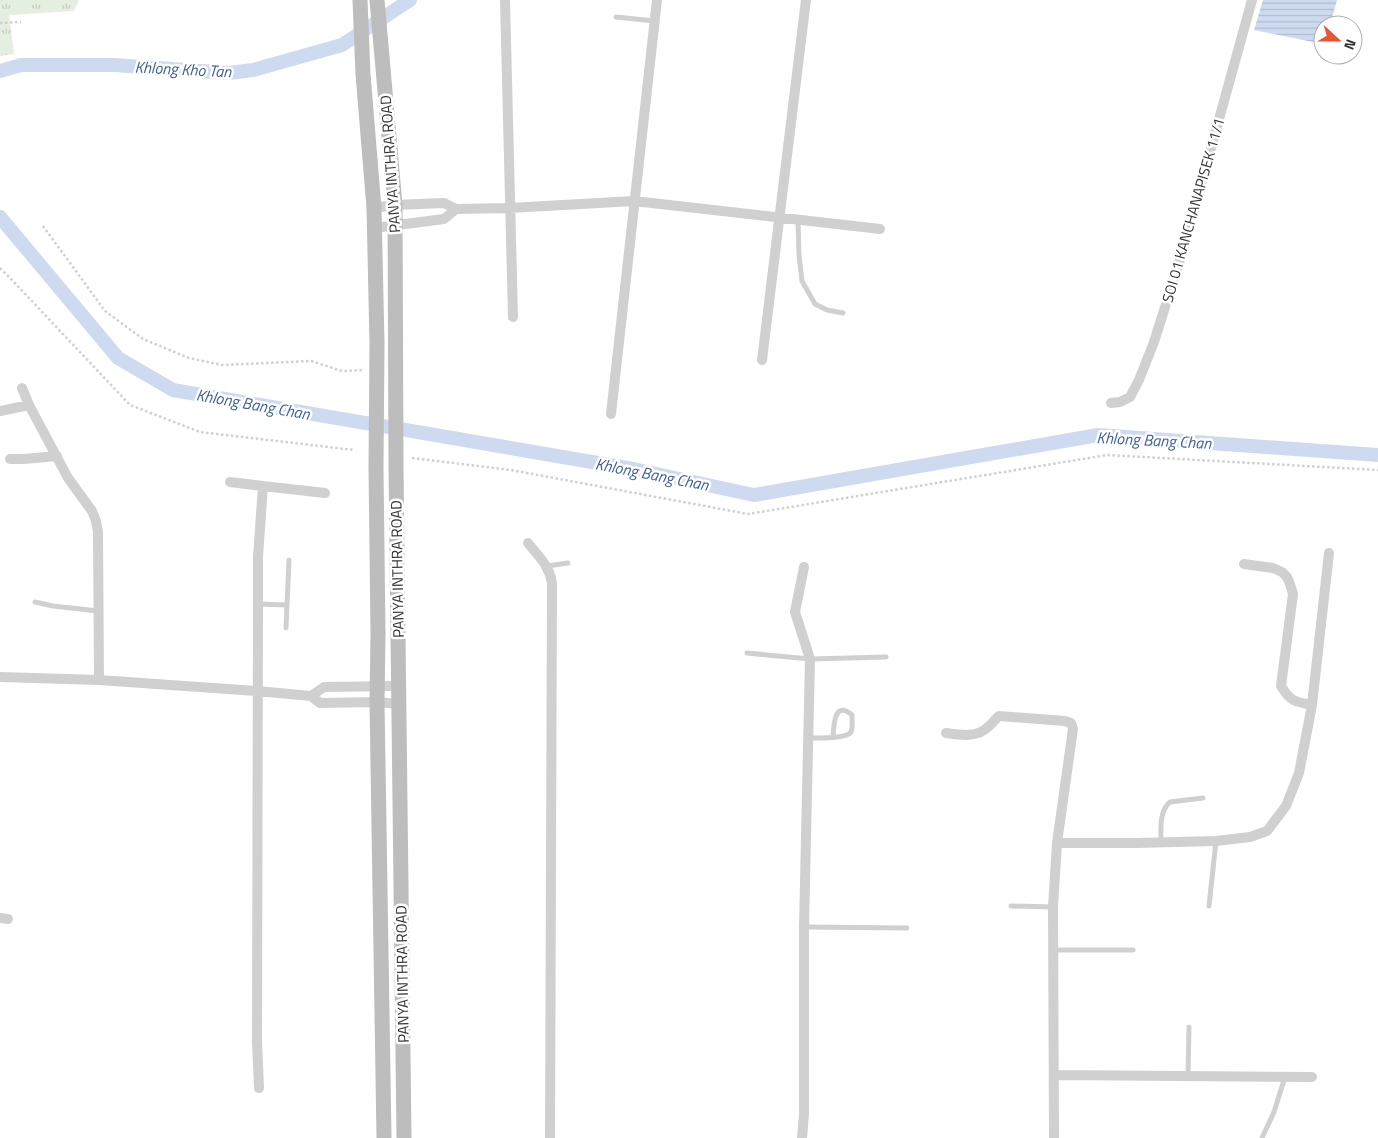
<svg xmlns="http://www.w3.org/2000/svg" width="1378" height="1138" viewBox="0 0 1378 1138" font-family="'Titillium Web',sans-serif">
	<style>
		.grass { fill: url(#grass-tufts) }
		.water { fill: url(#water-rules) }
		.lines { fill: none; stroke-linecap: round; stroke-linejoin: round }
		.canal { stroke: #cedaef; stroke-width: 14 }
		.path { stroke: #d0d0d0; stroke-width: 2.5; stroke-dasharray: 2.5 2.5; stroke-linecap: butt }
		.lane { stroke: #d0d0d0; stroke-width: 5 }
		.street { stroke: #d0d0d0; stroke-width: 10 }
		.secondary { stroke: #bdbdbd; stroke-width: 15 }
		.labels { text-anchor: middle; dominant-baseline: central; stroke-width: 5; stroke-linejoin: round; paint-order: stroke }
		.street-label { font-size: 15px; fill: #333; stroke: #fff }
		.water-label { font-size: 16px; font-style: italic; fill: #3d5e99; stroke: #fff }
	</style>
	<defs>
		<pattern id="grass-tufts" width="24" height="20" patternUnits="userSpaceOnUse" patternTransform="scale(1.25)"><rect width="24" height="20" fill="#e5efe1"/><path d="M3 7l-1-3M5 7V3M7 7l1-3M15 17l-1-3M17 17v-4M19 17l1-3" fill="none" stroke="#c5cdc2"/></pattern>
		<pattern id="water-rules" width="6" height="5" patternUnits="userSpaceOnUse" patternTransform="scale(1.25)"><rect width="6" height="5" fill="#cedaef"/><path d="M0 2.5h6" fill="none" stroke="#b1bccd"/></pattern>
	</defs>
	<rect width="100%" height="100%" fill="#fff"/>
	<path class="grass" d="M 0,0 L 79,0 L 74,11 L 9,15 L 14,54 L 0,56 Z"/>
	<path class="water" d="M 1263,0 L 1337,0 L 1330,25 L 1323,25 L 1323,44 L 1254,30 Z"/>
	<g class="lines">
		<path class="canal" d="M 0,71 L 21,65 L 114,65 L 229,73 L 253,70 L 342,45 L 410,0
			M 0,217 L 118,358 L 173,390 L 633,469 L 754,495 L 1098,435 L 1378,455"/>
		<path class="path" d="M 0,23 L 21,22
			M 43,226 L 105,311 L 143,339 L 189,358 L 222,365 L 311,361 L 342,371 L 363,370
			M 0,268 L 11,279 L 130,405 L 200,432 L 354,450
			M 412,458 L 511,470 L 748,514 L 1107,455 L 1378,470"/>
		<path class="lane" d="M 616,17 L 654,21
			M 798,220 L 799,255 L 802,281 L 815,304 L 827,310 L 843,313
			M 547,566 L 568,563
			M 35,602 L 53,606 L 98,611
			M 258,604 L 287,605
			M 286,628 L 289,560
			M 747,653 L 810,659 L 886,657
			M 807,738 C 816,738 847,739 851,732 C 853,727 852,720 852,715 C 834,700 834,725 833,737
			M 1161,842 C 1161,829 1159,811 1170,802 L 1203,798
			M 1011,906 L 1053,907
			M 1209,906 L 1216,841
			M 804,927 L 907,928
			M 1053,950 L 1133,950
			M 1188,1076 L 1189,1027
			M 1262,1138 L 1274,1112 L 1285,1077"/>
		<path class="street" d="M 505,0 L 513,317
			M 374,208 L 395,205 L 444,203 L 456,209 L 510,208 L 634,201 L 880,229
			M 374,228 L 444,219 L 456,209
			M 762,360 L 806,0
			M 22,388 L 29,405 L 68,478 L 92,511 L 96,521 L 98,532 L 99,680
			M 1111,403 L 1120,402 L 1130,397 L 1139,380 L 1154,342 L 1182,253 L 1252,0
			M 0,411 L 29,405
			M 611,414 L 657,0
			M 10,459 L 24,459 L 57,456
			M 230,482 L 263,486
			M 528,543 C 539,557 549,565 552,583 L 550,1138
			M 1244,564 L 1273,568 L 1282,572 L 1287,577 L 1290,584 L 1293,594 L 1281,686 C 1290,701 1295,702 1312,705
			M 0,677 L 99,680 L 257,691 L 311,696 L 320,703 L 377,702 L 398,704
			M 311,696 L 324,687 L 399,686
			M 946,733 C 960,735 977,738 988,727 C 992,724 995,719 999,716 L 1065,721 L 1071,723 L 1073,729 L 1057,843
			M 0,918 L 8,919
			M 1055,1075 L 1312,1077
			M 259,1088 L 257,1041 L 258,604 L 258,557 L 263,486 L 325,493
			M 802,1138 L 804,1114 L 804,927 L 810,659 L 795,612 L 804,567
			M 1054,1138 L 1053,907 L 1057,843 L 1136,843 L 1216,841 L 1250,837 L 1267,831 L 1286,806 L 1299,773 L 1312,705 L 1329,553"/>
		<path class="secondary" d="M 360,0 L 363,74 L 374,208 L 377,343 L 376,468 L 378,633 L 377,702 L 384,1138
			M 377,0 L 395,205 L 396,467 L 404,1138"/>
	</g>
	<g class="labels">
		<g class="street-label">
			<text transform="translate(390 164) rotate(-94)">PANYA INTHRA ROAD</text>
			<text transform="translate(1193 210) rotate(-74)">SOI 01 KANCHANAPISEK 11/1</text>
			<text transform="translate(397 569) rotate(-91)">PANYA INTHRA ROAD</text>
			<text transform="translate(402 974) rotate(-91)">PANYA INTHRA ROAD</text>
		</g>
		<g class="water-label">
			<text transform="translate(183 69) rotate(3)">Khlong Kho Tan</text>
			<text transform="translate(253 404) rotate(10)">Khlong Bang Chan</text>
			<text transform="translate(1154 440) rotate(3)">Khlong Bang Chan</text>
			<text transform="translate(652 474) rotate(11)">Khlong Bang Chan</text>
		</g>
	</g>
	<g transform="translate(1338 40) rotate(111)"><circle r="24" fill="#ffffff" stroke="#adadad"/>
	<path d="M0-4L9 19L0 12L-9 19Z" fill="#ea5334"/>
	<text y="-8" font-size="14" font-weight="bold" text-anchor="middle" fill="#333333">N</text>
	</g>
</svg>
